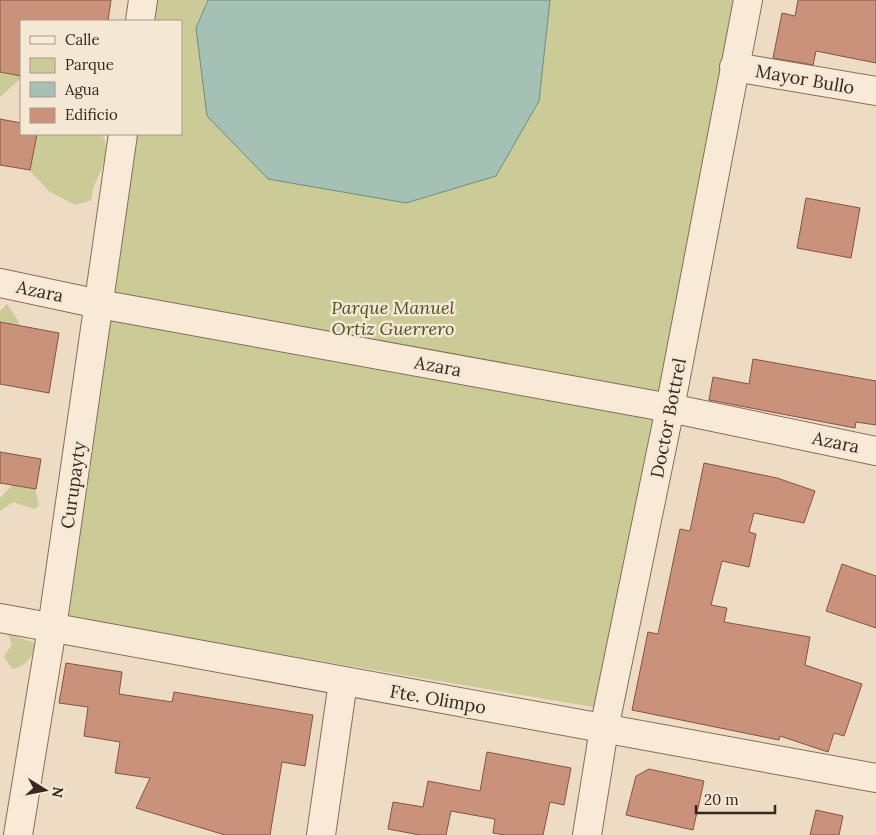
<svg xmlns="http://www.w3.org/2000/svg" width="876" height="835" viewBox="0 0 876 835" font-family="Lora,serif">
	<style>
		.green { fill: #cbcb97 }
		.water { fill: #a5c0b5; stroke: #6c8e82 }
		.building { fill: #ca927a; stroke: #855441 }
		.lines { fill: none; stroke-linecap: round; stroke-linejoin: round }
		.street-casing { stroke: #876d5a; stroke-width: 30 }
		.street { stroke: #f8ead6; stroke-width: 28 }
		.labels { text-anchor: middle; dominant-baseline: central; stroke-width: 5; stroke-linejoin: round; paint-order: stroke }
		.street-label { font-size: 18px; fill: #37271e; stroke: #f4e7d3 }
		.park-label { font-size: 18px; font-style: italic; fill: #4d5325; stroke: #f4e7d3 }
	</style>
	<rect width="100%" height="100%" fill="#eddcc3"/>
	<path class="green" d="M 156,0 L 742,0 L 599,708 L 66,618 L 136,134 L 181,134 L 181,21 L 153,21 Z
		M 70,20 L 21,21 L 21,78 L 0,97 L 0,32 L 14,21 Z
		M 21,133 L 102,134 C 112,151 101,170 94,186 C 91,192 94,196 90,201 L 75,205 L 50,192 L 26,167 L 14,139 Z
		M 7,304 L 18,320 L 19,326 L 0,341 L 0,311 Z
		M 20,477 L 33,478 L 39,506 L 34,509 L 13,502 L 0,511 L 0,498 Z
		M 0,615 L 17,637 L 33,642 L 35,647 C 33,658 23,668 12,669 L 4,657 L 12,644 L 8,634 L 0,632 Z"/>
	<path class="water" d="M 208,0 L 550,0 L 539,101 L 496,176 L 406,203 L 268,179 L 207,116 L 196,28 Z"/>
	<path class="building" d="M 0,0 L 111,0 L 108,21 L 21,21 L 21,76 L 0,72 Z
		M 798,0 L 876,0 L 876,63 L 816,51 L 813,65 L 773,58 L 782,13 L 795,16 Z
		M 0,119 L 21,123 L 21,134 L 37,134 L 30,170 L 0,165 Z
		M 806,198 L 860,208 L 851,258 L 797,248 Z
		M 0,322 L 59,333 L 49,393 L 0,384 Z
		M 753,359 L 876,381 L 876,425 L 856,422 L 855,428 L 709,400 L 713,377 L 749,384 Z
		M 0,452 L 41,459 L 36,489 L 0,483 Z
		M 704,463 L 777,478 L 815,491 L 804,523 L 754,513 L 749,532 L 756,534 L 749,567 L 722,561 L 711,605 L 727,608 L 724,622 L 810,637 L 805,665 L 862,684 L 844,736 L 834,733 L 828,752 L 780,736 L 779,740 L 632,710 L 648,632 L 658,634 L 680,529 L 690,531 Z
		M 842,564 L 876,576 L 876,628 L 826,611 Z
		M 66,663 L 122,672 L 119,694 L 172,702 L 174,692 L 313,715 L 305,766 L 282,762 L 270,835 L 225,835 L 136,808 L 150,778 L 115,773 L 120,742 L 84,736 L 88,707 L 59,703 Z
		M 487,752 L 571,768 L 564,805 L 550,802 L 543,835 L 505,835 L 493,833 L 495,819 L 451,811 L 446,835 L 420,835 L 388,829 L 393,802 L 423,807 L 428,781 L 480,791 Z
		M 649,769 L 704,781 L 693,830 L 626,815 L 636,776 Z
		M 816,810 L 843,816 L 839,835 L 810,835 Z"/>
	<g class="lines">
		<g class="street-casing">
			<path id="street" d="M 140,21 L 143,0
				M 734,67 L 876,91
				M 0,283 L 99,304 L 670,408 L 876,451
				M 0,618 L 876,778
				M 18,835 L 52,628 L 123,134
				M 321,835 L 343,682
				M 587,835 L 604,729 L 670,408 L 748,0"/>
		</g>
		<use href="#street" class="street"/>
	</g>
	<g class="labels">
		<g class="street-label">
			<text transform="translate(805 79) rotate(10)">Mayor Bullo</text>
			<text transform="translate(40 291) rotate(12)">Azara</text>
			<text transform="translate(438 366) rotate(10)">Azara</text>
			<text transform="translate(668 418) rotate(-79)">Doctor Bottrel</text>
			<text transform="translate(836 442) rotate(12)">Azara</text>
			<text transform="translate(73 485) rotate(-82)">Curupayty</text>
			<text transform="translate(438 699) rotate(10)">Fte. Olimpo</text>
		</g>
		<g class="park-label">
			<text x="393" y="307">Parque Manuel<tspan x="393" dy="21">Ortiz Guerrero</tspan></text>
		</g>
	</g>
	<rect x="20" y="20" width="162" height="115" fill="#f4e7d3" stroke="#a89a8b"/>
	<rect x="30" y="36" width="25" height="8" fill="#f8ead6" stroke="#a89a8b"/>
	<text x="65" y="45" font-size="15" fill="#37271e">Calle</text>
	<rect x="30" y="58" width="25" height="15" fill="#cbcb97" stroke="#a89a8b"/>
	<text x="65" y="70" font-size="15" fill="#37271e">Parque</text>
	<rect x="30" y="82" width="25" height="15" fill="#a5c0b5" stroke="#a89a8b"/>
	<text x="65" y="95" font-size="15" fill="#37271e">Agua</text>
	<rect x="30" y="108" width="25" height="15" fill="#ca927a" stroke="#a89a8b"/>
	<text x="65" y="120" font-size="15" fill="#37271e">Edificio</text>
	<g transform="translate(45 790) rotate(100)" stroke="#f4e7d3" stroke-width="4" paint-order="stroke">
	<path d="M0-4L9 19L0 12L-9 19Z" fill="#37271e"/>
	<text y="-8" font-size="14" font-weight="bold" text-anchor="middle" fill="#37271e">N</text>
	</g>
	<path d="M696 805v8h79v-8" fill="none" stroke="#37271e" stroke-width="2.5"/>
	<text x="704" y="805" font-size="15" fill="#37271e" stroke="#f4e7d3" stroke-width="4" paint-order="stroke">20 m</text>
</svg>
